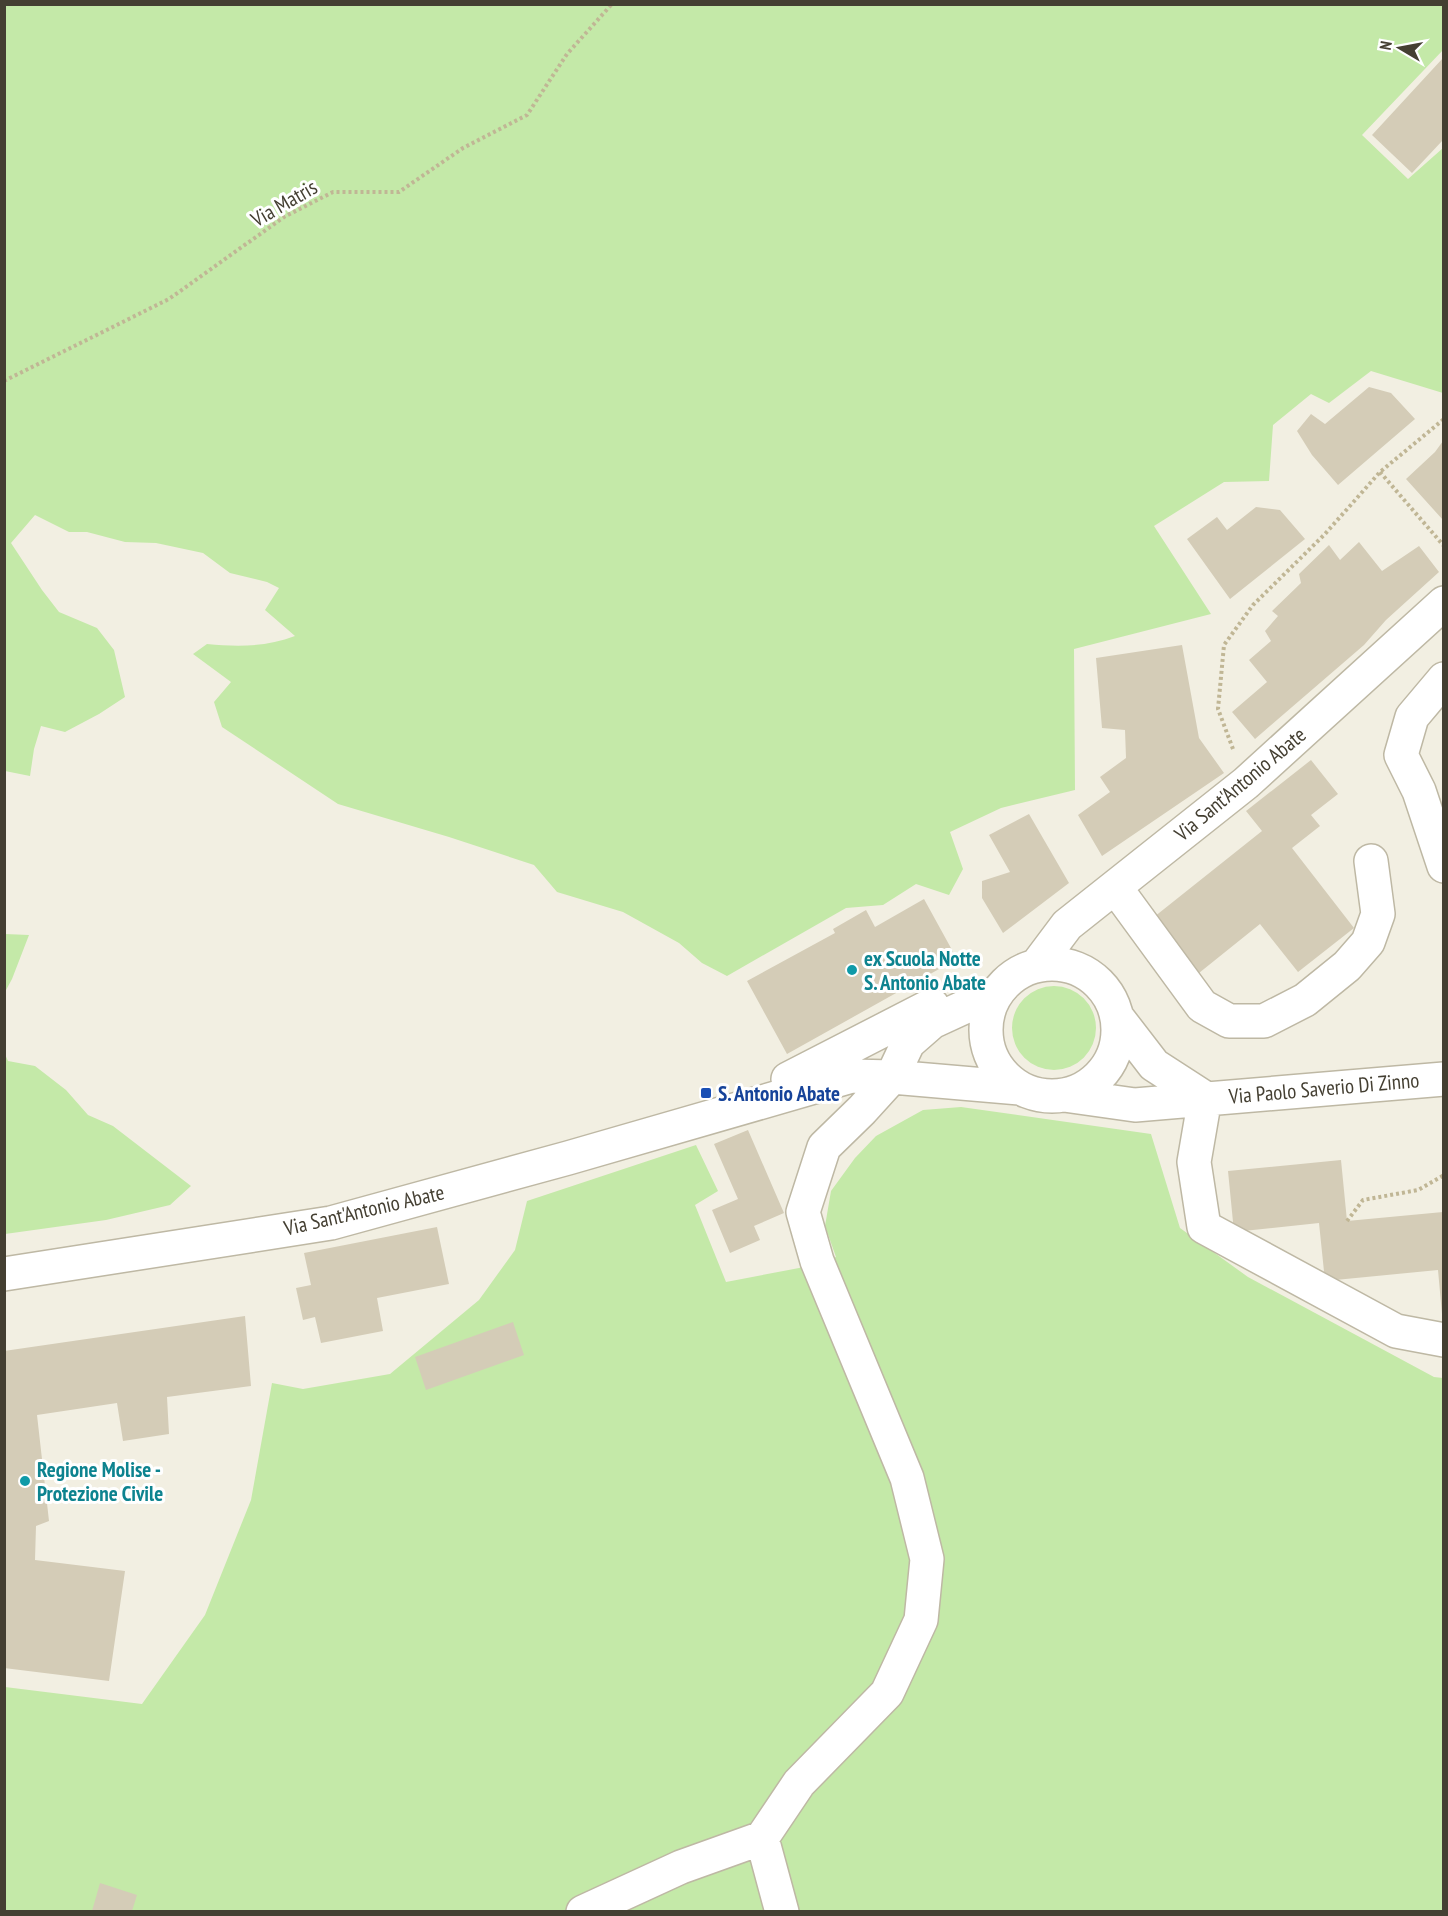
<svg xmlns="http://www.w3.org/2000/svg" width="1448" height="1916" viewBox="0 0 1448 1916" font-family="'PT Sans Narrow',sans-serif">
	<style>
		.green { fill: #c4e9a8 }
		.building { fill: #d4ccb7 }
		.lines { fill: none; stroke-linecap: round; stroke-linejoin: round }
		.minor-casing { stroke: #beb8a4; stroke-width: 36 }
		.path { stroke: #c0b695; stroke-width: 4; stroke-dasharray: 3 3; stroke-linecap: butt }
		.minor { stroke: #fff; stroke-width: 33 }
		.culture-dot { fill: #0f9aa8; stroke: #fff; stroke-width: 2 }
		.transit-dot { fill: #1a4fb4; stroke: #fff; stroke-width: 2 }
		.labels { text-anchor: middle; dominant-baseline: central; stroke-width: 6; stroke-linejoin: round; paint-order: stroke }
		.street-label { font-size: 21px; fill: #443f32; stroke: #fff }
		.culture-label { font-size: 21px; font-weight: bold; fill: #0d838f; stroke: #fff; text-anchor: start }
		.transit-label { font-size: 21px; font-weight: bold; fill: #164399; stroke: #fff; text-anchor: start }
	</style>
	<rect width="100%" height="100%" fill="#f2efe2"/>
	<path class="green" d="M 4,5 L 1443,5 L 1443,50 L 1362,135 L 1408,179 L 1443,148 L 1443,393 L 1371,371 L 1329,403 L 1311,394 L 1273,425 L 1269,481 L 1224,482 L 1154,526 L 1211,614 L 1074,649 L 1075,790 L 1001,808 L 950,832 L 963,869 L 949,895 L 916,884 L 883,905 L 846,908 L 727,976 L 702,963 L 679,943 L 623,912 L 557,892 L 534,865 L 449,837 L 338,804 L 222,727 L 214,702 L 231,682 L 193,654 L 207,644 C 238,647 266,647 295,636 L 265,610 L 279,588 L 267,582 L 230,573 L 203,553 L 156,543 L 125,542 L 87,532 L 69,532 L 35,515 L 11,543 L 42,590 L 59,612 L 97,628 L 114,650 L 125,697 L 99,714 L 65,732 L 41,726 L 34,749 L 30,776 L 5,771 Z
		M 5,934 L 29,935 L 12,979 L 5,992 Z
		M1012 1028a42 42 0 1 1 84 0a42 42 0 1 1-84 0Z
		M 4,1052 L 8,1061 L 35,1066 L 66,1090 L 88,1115 L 113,1126 L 191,1186 L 170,1205 L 106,1220 L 5,1234 Z
		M 961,1107 L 1151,1134 L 1180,1228 L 1248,1277 L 1434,1377 L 1443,1378 L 1443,1911 L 5,1912 L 5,1687 L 142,1704 L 205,1615 L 251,1500 L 272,1383 L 303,1389 L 390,1374 L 479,1300 L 515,1250 L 527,1201 L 696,1145 L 718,1191 L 695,1205 L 726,1282 L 799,1268 L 836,1257 L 825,1226 L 831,1191 L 855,1158 L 876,1136 L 923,1110 Z"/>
	<path class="building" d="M 1443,58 L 1443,140 L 1412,173 L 1372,135 Z
		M 1369,387 L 1391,393 L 1415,419 L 1338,485 L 1312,455 L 1297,431 L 1311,414 L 1325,424 Z
		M 1443,441 L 1443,520 L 1406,479 L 1435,452 Z
		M 1256,507 L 1280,510 L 1305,539 L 1230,599 L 1187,539 L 1217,517 L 1227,530 Z
		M 1359,542 L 1382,571 L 1419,546 L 1439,572 L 1386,620 L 1364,645 L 1255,739 L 1232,712 L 1267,682 L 1249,660 L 1271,641 L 1265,631 L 1278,616 L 1272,611 L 1301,583 L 1299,574 L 1329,545 L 1340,560 Z
		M 1182,645 L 1199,738 L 1224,773 L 1102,856 L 1078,815 L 1110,792 L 1100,777 L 1126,758 L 1125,730 L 1102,728 L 1096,658 Z
		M 1311,760 L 1338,794 L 1311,815 L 1320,826 L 1292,848 L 1354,928 L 1298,972 L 1260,924 L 1199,973 L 1154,917 L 1262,831 L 1246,811 Z
		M 1029,814 L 1069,883 L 1003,933 L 982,898 L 982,881 L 1010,872 L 989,835 Z
		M 924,899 L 957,959 L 787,1054 L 747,981 L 835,933 L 833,929 L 866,910 L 875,927 Z
		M 748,1130 L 784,1213 L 754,1226 L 760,1240 L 730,1253 L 712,1210 L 738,1199 L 714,1144 Z
		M 1341,1160 L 1347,1221 L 1443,1212 L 1443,1313 L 1442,1314 L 1438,1270 L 1325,1281 L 1319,1223 L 1234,1232 L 1228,1171 Z
		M 437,1227 L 449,1284 L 377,1298 L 383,1331 L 321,1343 L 315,1317 L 303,1320 L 296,1288 L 311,1285 L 304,1253 Z
		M 245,1316 L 251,1386 L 167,1397 L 169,1434 L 123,1441 L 117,1403 L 37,1415 L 49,1521 L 36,1526 L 35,1560 L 125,1571 L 109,1681 L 4,1668 L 4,1351 Z
		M 513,1322 L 524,1355 L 426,1390 L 415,1357 Z
		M 100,1883 L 137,1895 L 132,1911 L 92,1911 Z"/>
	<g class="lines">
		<g class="minor-casing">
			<path id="minor" d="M 1444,679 L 1412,717 L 1401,755 L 1419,791 L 1444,866
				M 1115,887 L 1202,1006 L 1229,1021 L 1264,1021 L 1305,1000 L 1347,966 L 1368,942 L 1378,914 L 1371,861
				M986 1030a66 66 0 1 1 132 0a66 66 0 1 1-132 0Z
				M 1037,965 L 1067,925 L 1246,783 L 1444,603
				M 1117,1017 L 1154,1065 L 1205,1098
				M 788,1079 L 932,1005
				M 1064,1095 L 1135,1105 L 1444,1079
				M 1205,1098 L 1194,1162 L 1204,1227 L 1396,1331 L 1444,1340
				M 4,1274 L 331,1223 L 568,1158 L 852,1076 L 892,1077 L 1020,1088
				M 762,1838 L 782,1912
				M 583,1912 L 681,1867 L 762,1838 L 799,1783 L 887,1693 L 921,1620 L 927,1559 L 907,1478 L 817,1261 L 803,1212 L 824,1147 L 862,1110 L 892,1077 L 908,1043 L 932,1022 L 997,992"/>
		</g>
		<path class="path" d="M 4,381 L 169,299 L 284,217 L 333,192 L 399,192 L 463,148 L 527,115 L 567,54 L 612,4
			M 1380,472 L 1444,546
			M 1233,749 L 1218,709 L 1224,645 L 1253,605 L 1325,534 L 1380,472 L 1444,419
			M 1347,1221 L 1363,1200 L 1418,1190 L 1444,1175"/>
		<use href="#minor" class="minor"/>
	</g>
	<g class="culture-dot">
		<circle cx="852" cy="970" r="6"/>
		<circle cx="25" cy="1481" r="6"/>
	</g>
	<rect class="transit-dot" x="700" y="1087" width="12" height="12" rx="3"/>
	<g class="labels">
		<g class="street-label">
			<text transform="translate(284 203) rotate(-30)">Via Matris</text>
			<text transform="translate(1240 784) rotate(-40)">Via Sant'Antonio Abate</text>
			<text transform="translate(1324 1088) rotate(-5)">Via Paolo Saverio Di Zinno</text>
			<text transform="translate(364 1210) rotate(-13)">Via Sant'Antonio Abate</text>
		</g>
		<g class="culture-label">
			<text x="864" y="958">ex Scuola Notte<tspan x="864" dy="24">S. Antonio Abate</tspan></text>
			<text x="37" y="1469">Regione Molise -<tspan x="37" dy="24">Protezione Civile</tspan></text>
		</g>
		<g class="transit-label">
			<text x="718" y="1093">S. Antonio Abate</text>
		</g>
	</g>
	<rect width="1448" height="1916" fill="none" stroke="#443f32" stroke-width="12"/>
	<g transform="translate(1400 48) rotate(280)" stroke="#ffffff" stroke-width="4.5" paint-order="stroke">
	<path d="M0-4.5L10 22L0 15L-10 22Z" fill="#443f32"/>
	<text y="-9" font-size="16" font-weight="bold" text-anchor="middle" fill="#443f32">N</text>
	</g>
</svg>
